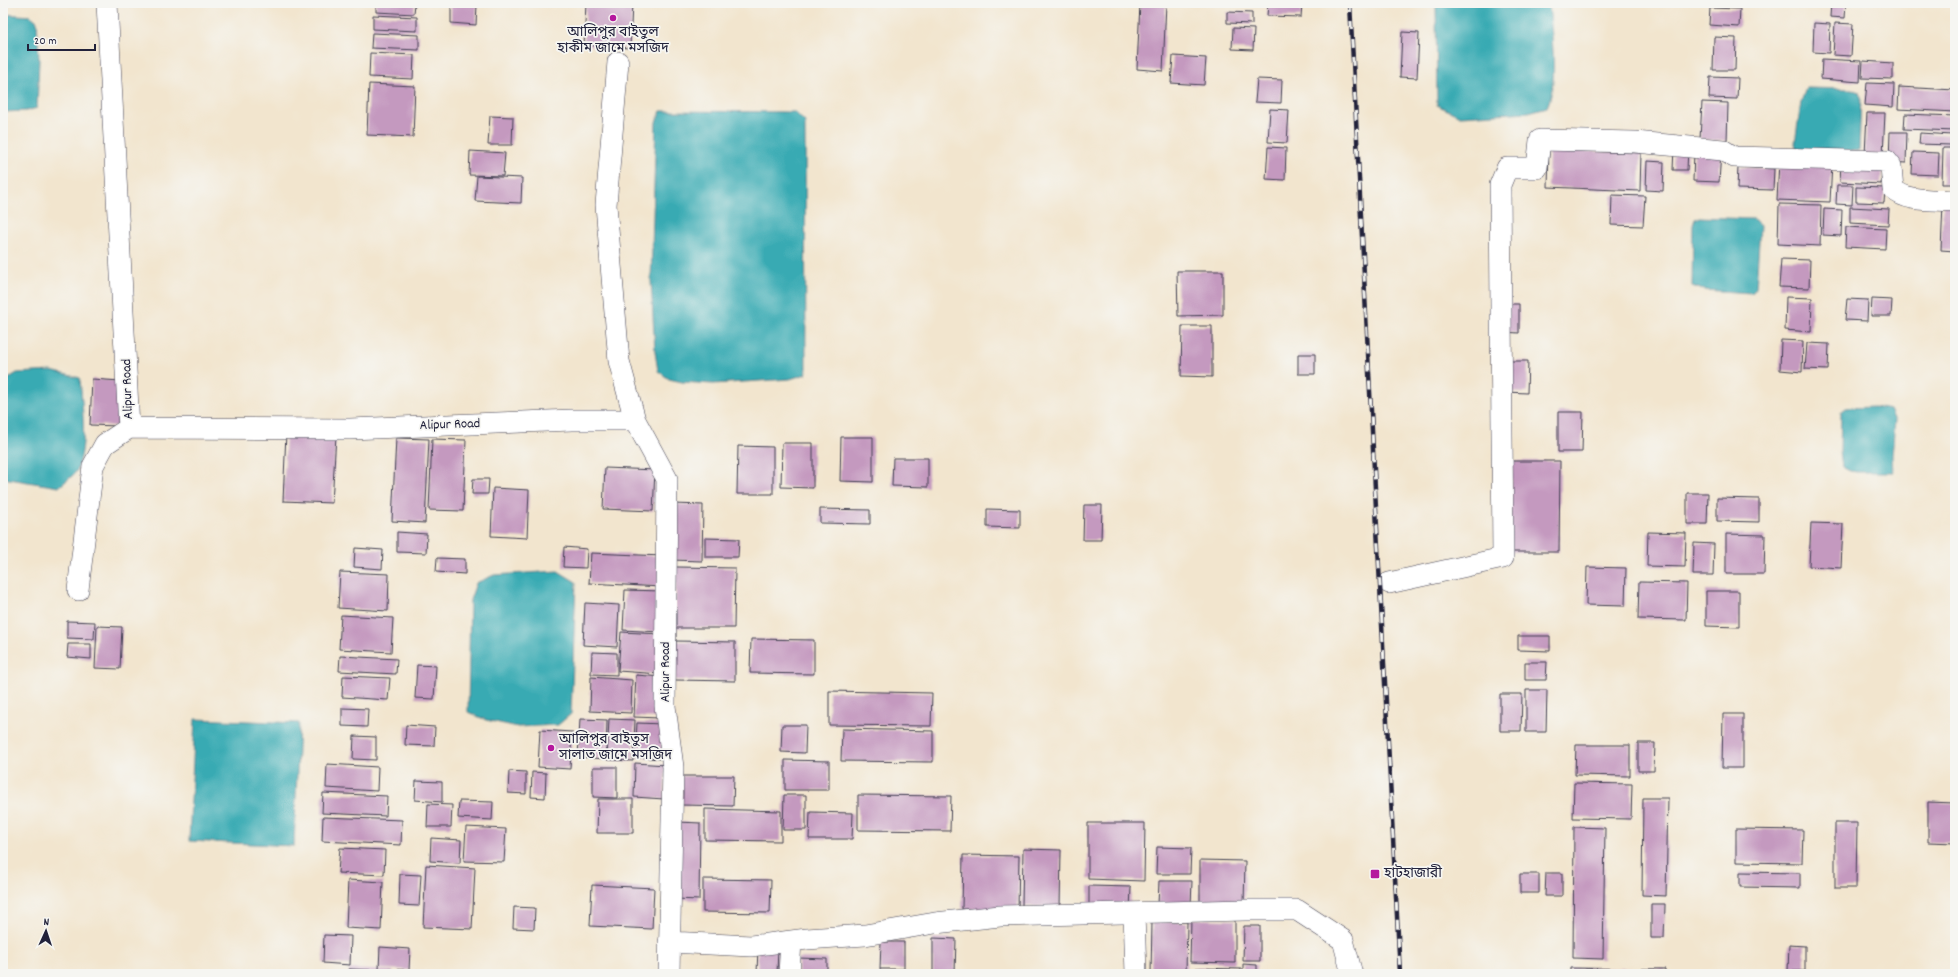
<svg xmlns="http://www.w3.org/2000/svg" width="1958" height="977" viewBox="0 0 1958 977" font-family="Dekko,'Noto Sans Bengali',sans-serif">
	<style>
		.water { fill: #38aab3; stroke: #2d6677 }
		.building { fill: #c499bf }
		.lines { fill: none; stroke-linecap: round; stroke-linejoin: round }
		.minor-casing { stroke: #413f51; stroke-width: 22 }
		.minor { stroke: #fff; stroke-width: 21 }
		.rail-casing { stroke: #22223b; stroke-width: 4.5 }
		.rail { stroke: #f6f6f2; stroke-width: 3; stroke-dasharray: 9; stroke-linecap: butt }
		.poi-dot { fill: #b5179e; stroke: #f6f6f2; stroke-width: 1.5 }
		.labels { text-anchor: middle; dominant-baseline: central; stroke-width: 3.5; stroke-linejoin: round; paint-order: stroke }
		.poi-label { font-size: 14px; fill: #22223b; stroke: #f6f6f2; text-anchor: start }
		.street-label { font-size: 14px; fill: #22223b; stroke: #f6f6f2 }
	</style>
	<rect width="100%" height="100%" fill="#f6f6f2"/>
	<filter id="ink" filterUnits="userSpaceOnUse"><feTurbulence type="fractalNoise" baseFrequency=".025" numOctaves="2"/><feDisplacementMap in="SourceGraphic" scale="8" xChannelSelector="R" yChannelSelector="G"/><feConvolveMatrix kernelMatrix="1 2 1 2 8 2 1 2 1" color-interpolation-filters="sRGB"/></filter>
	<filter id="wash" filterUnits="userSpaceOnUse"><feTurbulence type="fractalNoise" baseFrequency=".012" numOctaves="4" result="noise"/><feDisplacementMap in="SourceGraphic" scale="16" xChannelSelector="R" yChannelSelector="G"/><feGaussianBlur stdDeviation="0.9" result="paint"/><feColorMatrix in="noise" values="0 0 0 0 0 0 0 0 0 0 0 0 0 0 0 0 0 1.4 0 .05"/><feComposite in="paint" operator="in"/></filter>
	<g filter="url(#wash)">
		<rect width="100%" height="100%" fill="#f2e5ce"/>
		<path class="water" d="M 1436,3 L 1549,3 C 1551,31 1559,82 1547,107 L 1529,112 L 1460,116 L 1437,105 Z
			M 3,14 L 31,16 L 37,21 L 39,60 L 37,108 L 26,111 L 3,112 Z
			M 1806,88 L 1852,89 L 1860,92 L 1861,97 L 1859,151 L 1796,149 L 1795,143 L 1801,102 Z
			M 661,111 L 795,112 L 805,122 L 806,374 L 790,379 L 713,384 L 682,382 L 669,379 L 658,371 L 655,352 L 651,281 L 656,122 Z
			M 1699,217 L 1754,219 L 1760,226 L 1756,288 L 1752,293 L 1703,290 L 1692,286 L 1693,225 L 1695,219 Z
			M 51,371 L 80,378 C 82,405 88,444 77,470 C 74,476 64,482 59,487 L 3,478 L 4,381 L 17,373 Z
			M 1874,407 L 1890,410 L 1895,421 L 1892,456 L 1893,472 L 1857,472 L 1850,471 L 1842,467 L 1840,451 L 1841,412 L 1846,408 Z
			M 558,571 L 576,582 L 571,714 L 558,725 L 518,727 L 486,720 L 468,712 L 470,600 L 476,583 L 494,575 Z
			M 195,719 L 299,723 L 294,846 L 189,841 Z"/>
		<g id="blocks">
			<path class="building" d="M 376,3 L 415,3 L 414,14 L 376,12 Z
				M 451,3 L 477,5 L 476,25 L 451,23 Z
				M 586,3 L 632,3 L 630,48 L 584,45 Z
				M 1140,3 L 1166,3 L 1163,71 L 1137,69 Z
				M 1268,3 L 1302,3 L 1301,17 L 1267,16 Z
				M 1808,3 L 1826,3 L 1826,5 Z
				M 1831,3 L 1846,3 L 1845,18 L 1830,17 Z
				M 1710,8 L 1740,9 L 1739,27 L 1709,25 Z
				M 1227,12 L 1252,13 L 1252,24 L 1227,23 Z
				M 373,15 L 417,17 L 417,31 L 373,29 Z
				M 1814,23 L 1830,24 L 1829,53 L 1813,52 Z
				M 1835,23 L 1853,24 L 1851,56 L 1833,55 Z
				M 1233,28 L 1254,29 L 1253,50 L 1232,49 Z
				M 1402,32 L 1419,33 L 1417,78 L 1400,77 Z
				M 372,33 L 419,35 L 419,50 L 371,48 Z
				M 1714,37 L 1736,38 L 1735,70 L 1713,70 Z
				M 370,53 L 414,55 L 413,79 L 369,77 Z
				M 1173,56 L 1206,58 L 1204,85 L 1171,83 Z
				M 1822,59 L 1861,61 L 1860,82 L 1821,79 Z
				M 1863,61 L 1893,63 L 1893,79 L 1862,78 Z
				M 1710,77 L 1738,78 L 1737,99 L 1709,98 Z
				M 1257,79 L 1282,80 L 1281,103 L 1255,102 Z
				M 1867,83 L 1894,84 L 1893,107 L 1865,105 Z
				M 369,84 L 415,86 L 413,137 L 367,135 Z
				M 1899,87 L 1955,90 L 1955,112 L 1898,109 Z
				M 1702,102 L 1728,103 L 1727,141 L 1700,139 Z
				M 1270,109 L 1289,110 L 1287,143 L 1268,142 Z
				M 1867,113 L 1885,113 L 1883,155 L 1865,155 Z
				M 1905,114 L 1955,116 L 1955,131 L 1904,129 Z
				M 490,116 L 513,117 L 512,145 L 488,145 Z
				M 1890,132 L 1907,132 L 1906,163 L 1889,162 Z
				M 1920,133 L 1952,135 L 1951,145 L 1919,144 Z
				M 1268,147 L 1286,148 L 1285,180 L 1266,179 Z
				M 1674,147 L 1688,147 L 1687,170 L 1673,170 Z
				M 1943,148 L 1955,148 L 1955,184 L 1942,184 Z
				M 1549,150 L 1641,153 L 1640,191 L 1548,187 Z
				M 470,151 L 505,153 L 503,176 L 469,175 Z
				M 1694,151 L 1721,152 L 1719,182 L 1693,181 Z
				M 1913,152 L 1939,153 L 1938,175 L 1912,174 Z
				M 1647,161 L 1664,162 L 1663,191 L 1646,190 Z
				M 1779,161 L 1832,163 L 1830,202 L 1777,200 Z
				M 1841,163 L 1882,165 L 1881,184 L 1840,182 Z
				M 1738,167 L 1774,169 L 1773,190 L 1737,189 Z
				M 477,176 L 522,178 L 521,203 L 475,201 Z
				M 1837,185 L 1853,185 L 1852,205 L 1836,204 Z
				M 1856,187 L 1885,188 L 1884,203 L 1856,202 Z
				M 1612,195 L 1645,196 L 1643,226 L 1611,225 Z
				M 1779,204 L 1821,205 L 1820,246 L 1778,244 Z
				M 1943,204 L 1955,205 L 1955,251 L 1941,250 Z
				M 1850,207 L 1889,209 L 1888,225 L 1850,223 Z
				M 1824,209 L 1842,210 L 1841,236 L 1823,235 Z
				M 1846,227 L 1886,229 L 1885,249 L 1845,247 Z
				M 1781,259 L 1810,260 L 1809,288 L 1779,287 Z
				M 1177,271 L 1223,271 L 1223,315 L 1178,316 Z
				M 1786,297 L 1812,298 L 1811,332 L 1785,330 Z
				M 1847,299 L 1868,300 L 1867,321 L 1845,320 Z
				M 1872,299 L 1892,300 L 1891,316 L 1871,316 Z
				M 1503,304 L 1519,304 L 1519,333 L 1502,332 Z
				M 1182,326 L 1212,326 L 1212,377 L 1181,376 Z
				M 1781,340 L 1803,341 L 1802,372 L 1780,370 Z
				M 1807,343 L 1829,344 L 1828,370 L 1805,369 Z
				M 1298,354 L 1315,354 L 1315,374 L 1298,374 Z
				M 1506,361 L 1528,361 L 1527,393 L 1506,392 Z
				M 92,379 L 120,381 L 118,426 L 90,425 Z
				M 1558,412 L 1583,412 L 1582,452 L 1558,452 Z
				M 286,433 L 336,435 L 332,503 L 283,501 Z
				M 841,437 L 873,437 L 873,482 L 840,481 Z
				M 396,438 L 429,439 L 425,523 L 392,521 Z
				M 432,439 L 466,440 L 463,511 L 429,510 Z
				M 782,443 L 813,443 L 813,488 L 781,487 Z
				M 738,446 L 773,447 L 773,494 L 737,494 Z
				M 893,458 L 928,458 L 928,487 L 892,486 Z
				M 1512,461 L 1560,461 L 1559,552 L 1510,552 Z
				M 605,468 L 655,470 L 653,511 L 603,509 Z
				M 473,479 L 489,479 L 488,494 L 472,494 Z
				M 493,488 L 529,490 L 527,538 L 491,536 Z
				M 1687,493 L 1708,493 L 1707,524 L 1687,524 Z
				M 1717,498 L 1759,499 L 1759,522 L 1717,521 Z
				M 673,504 L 703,505 L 702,561 L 672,560 Z
				M 1084,505 L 1102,505 L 1101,540 L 1083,540 Z
				M 820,509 L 870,510 L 870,524 L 820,523 Z
				M 987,509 L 1020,510 L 1020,528 L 987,527 Z
				M 1811,523 L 1843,524 L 1841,568 L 1809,566 Z
				M 397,532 L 427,534 L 426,553 L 397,552 Z
				M 1648,532 L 1686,533 L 1685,567 L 1647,566 Z
				M 1726,534 L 1765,535 L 1764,574 L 1726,574 Z
				M 705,538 L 739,539 L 738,557 L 705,557 Z
				M 1694,543 L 1714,544 L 1713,575 L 1693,575 Z
				M 564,547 L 587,549 L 586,568 L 563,567 Z
				M 355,548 L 383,550 L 382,569 L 354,567 Z
				M 591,553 L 663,556 L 661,587 L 589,583 Z
				M 437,558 L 465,559 L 465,574 L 436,572 Z
				M 676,567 L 735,568 L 734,628 L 675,628 Z
				M 1587,567 L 1626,568 L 1625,606 L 1586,605 Z
				M 340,572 L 389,574 L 388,611 L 338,608 Z
				M 1639,582 L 1687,583 L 1686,620 L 1638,619 Z
				M 625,590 L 662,591 L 660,632 L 623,630 Z
				M 1706,591 L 1739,591 L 1739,627 L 1706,626 Z
				M 585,603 L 619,605 L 617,647 L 583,645 Z
				M 341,615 L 393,618 L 391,652 L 339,649 Z
				M 67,621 L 95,622 L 94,639 L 67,638 Z
				M 97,626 L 122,627 L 120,669 L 95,668 Z
				M 621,632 L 661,634 L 660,674 L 618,671 Z
				M 1518,636 L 1550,636 L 1550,651 L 1518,650 Z
				M 751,639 L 814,640 L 814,674 L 750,673 Z
				M 676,641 L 735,642 L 735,681 L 675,680 Z
				M 68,644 L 91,644 L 91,659 L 67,657 Z
				M 592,652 L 617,653 L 617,675 L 591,674 Z
				M 340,656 L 397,659 L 396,674 L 339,671 Z
				M 1525,662 L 1547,662 L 1546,680 L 1525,680 Z
				M 417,665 L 436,666 L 434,699 L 415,698 Z
				M 636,675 L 662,677 L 660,718 L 634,717 Z
				M 343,676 L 390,678 L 388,700 L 342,697 Z
				M 591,677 L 632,680 L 631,713 L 590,711 Z
				M 1526,690 L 1547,690 L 1546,732 L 1526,732 Z
				M 829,691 L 932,693 L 931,726 L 829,725 Z
				M 1500,694 L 1522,694 L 1521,731 L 1500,731 Z
				M 342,708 L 368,709 L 367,727 L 342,726 Z
				M 1723,714 L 1743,714 L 1743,768 L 1722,768 Z
				M 580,719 L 607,720 L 606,759 L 578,757 Z
				M 609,719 L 635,720 L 633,761 L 607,760 Z
				M 637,723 L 663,724 L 661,759 L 635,757 Z
				M 406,725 L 435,727 L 434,746 L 405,745 Z
				M 782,725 L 806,725 L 805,753 L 781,752 Z
				M 842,729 L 933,731 L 933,762 L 841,761 Z
				M 540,730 L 572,732 L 570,769 L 538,767 Z
				M 354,736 L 376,737 L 376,760 L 353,759 Z
				M 1638,743 L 1655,743 L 1654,771 L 1638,771 Z
				M 1576,745 L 1630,745 L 1630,776 L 1575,775 Z
				M 785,760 L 829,761 L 829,790 L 785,790 Z
				M 635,763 L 666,765 L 664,799 L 634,797 Z
				M 327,764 L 378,767 L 377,791 L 326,788 Z
				M 593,767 L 617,767 L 617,798 L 593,797 Z
				M 509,771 L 526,772 L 526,794 L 508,793 Z
				M 532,772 L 546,773 L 545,798 L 531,797 Z
				M 682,776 L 734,776 L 733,806 L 682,805 Z
				M 416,781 L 442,782 L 442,802 L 415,800 Z
				M 1574,783 L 1632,784 L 1631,819 L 1573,818 Z
				M 323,793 L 387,796 L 386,816 L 322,813 Z
				M 784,795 L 806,795 L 806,830 L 783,830 Z
				M 858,795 L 951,796 L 950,831 L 858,830 Z
				M 1643,798 L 1668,798 L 1666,896 L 1642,895 Z
				M 598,799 L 633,799 L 633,833 L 597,833 Z
				M 459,801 L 493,802 L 492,820 L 458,818 Z
				M 1928,802 L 1955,803 L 1955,843 L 1928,842 Z
				M 428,804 L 452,805 L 451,827 L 427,827 Z
				M 705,809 L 781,811 L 781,841 L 705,840 Z
				M 810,812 L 853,813 L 852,839 L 809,839 Z
				M 323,817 L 402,820 L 401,845 L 322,841 Z
				M 678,822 L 700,823 L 699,900 L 676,899 Z
				M 1088,823 L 1145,823 L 1144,881 L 1088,879 Z
				M 1835,823 L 1857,823 L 1856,888 L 1835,888 Z
				M 466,827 L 506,829 L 504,862 L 464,861 Z
				M 1574,827 L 1605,828 L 1603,959 L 1573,958 Z
				M 1736,829 L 1803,830 L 1802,863 L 1736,862 Z
				M 431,838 L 461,840 L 460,863 L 430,861 Z
				M 1157,847 L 1191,848 L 1190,874 L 1156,874 Z
				M 340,848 L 385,850 L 384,875 L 338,873 Z
				M 1023,849 L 1061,850 L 1060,907 L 1022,906 Z
				M 963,855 L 1019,856 L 1018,910 L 962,909 Z
				M 1200,860 L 1245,861 L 1244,904 L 1200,904 Z
				M 426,865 L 475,868 L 472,929 L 423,927 Z
				M 1740,872 L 1800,873 L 1800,888 L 1740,887 Z
				M 1546,873 L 1562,873 L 1562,896 L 1545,896 Z
				M 400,874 L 421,875 L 419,906 L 399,905 Z
				M 1520,874 L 1539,874 L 1539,893 L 1520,893 Z
				M 703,879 L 771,880 L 770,913 L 703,912 Z
				M 348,880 L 383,882 L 381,930 L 346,928 Z
				M 1159,881 L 1192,881 L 1191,905 L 1158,905 Z
				M 592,885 L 654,888 L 652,929 L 590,926 Z
				M 1089,886 L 1131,887 L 1130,910 L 1089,909 Z
				M 1651,904 L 1665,904 L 1664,938 L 1651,938 Z
				M 514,907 L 535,908 L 534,929 L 513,928 Z
				M 1191,919 L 1235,920 L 1235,963 L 1190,962 Z
				M 1152,922 L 1187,922 L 1186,974 L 1151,974 Z
				M 1244,926 L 1260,926 L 1260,961 L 1243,961 Z
				M 324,935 L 351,936 L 350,965 L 323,963 Z
				M 933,938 L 956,939 L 955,972 L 933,972 Z
				M 881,942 L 904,942 L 904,969 L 880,969 Z
				M 1789,945 L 1805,946 L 1805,971 L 1788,971 Z
				M 758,946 L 778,946 L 777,974 L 757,974 Z
				M 380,947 L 410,949 L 409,970 L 379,969 Z
				M 798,958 L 827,959 L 827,974 L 798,974 Z
				M 1243,964 L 1257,965 L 1257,974 L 1243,974 Z
				M 1196,968 L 1241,969 L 1241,974 L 1196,974 Z
				M 1570,968 L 1665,969 L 1665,974 L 1570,974 Z
				M 349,969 L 393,971 L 393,974 L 349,974 Z"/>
		</g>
	</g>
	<g filter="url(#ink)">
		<use href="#blocks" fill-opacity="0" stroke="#413f51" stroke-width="1"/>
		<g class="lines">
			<g class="minor-casing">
				<path id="minor" d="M 107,3 L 129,428 L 350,429 L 572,420 L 635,420 L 667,479 L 665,706 L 673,767 L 669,974
					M 618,62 L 606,205 L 619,361 L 635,420
					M 1389,583 L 1503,558 L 1500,185 L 1507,168 L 1537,168 L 1540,140 L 1635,142 L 1723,150 L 1734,157 L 1887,161 L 1891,166 L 1893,189 C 1908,203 1935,199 1955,201
					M 78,590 L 93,466 L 105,444 L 129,428
					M 1134,913 L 1136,974
					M 669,942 L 751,946 L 807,939 L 865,935 L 935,923 L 1000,916 L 1245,910 L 1297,910 L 1343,940 L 1352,974
					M 789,974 L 791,941"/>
			</g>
			<use href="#minor" class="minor"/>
			<g class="rail-casing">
				<path id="rail" d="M 1350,3 L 1400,974"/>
			</g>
			<use href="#rail" class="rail"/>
		</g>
	</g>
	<g class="poi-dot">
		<circle cx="613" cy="18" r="4"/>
		<circle cx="551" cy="748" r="4"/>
		<rect x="1370" y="869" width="10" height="10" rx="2"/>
	</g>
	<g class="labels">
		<g class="poi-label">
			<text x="613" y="33" text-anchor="middle">আলিপুর বাইতুল<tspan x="613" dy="16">হাকীম জামে মসজিদ</tspan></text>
			<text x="559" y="740">আলিপুর বাইতুস<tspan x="559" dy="16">সালাত জামে মসজিদ</tspan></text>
			<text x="1384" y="874">হাটহাজারী</text>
		</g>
		<g class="street-label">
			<text transform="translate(128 389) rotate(-92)">Alipur Road</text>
			<text transform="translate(450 425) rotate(-2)">Alipur Road</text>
			<text transform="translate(666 672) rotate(-90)">Alipur Road</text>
		</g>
	</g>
	<rect width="1958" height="977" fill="none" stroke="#f6f6f2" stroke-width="16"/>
	<g transform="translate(46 931) rotate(3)" stroke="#f6f6f2" stroke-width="3" paint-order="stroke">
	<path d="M0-3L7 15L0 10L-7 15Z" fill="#22223b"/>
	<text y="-6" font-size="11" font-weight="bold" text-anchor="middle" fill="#22223b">N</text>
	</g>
	<path d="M28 44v6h67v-6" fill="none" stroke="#22223b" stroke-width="2"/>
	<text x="34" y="44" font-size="12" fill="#22223b" stroke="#f6f6f2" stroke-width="3" paint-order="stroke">20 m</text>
</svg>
